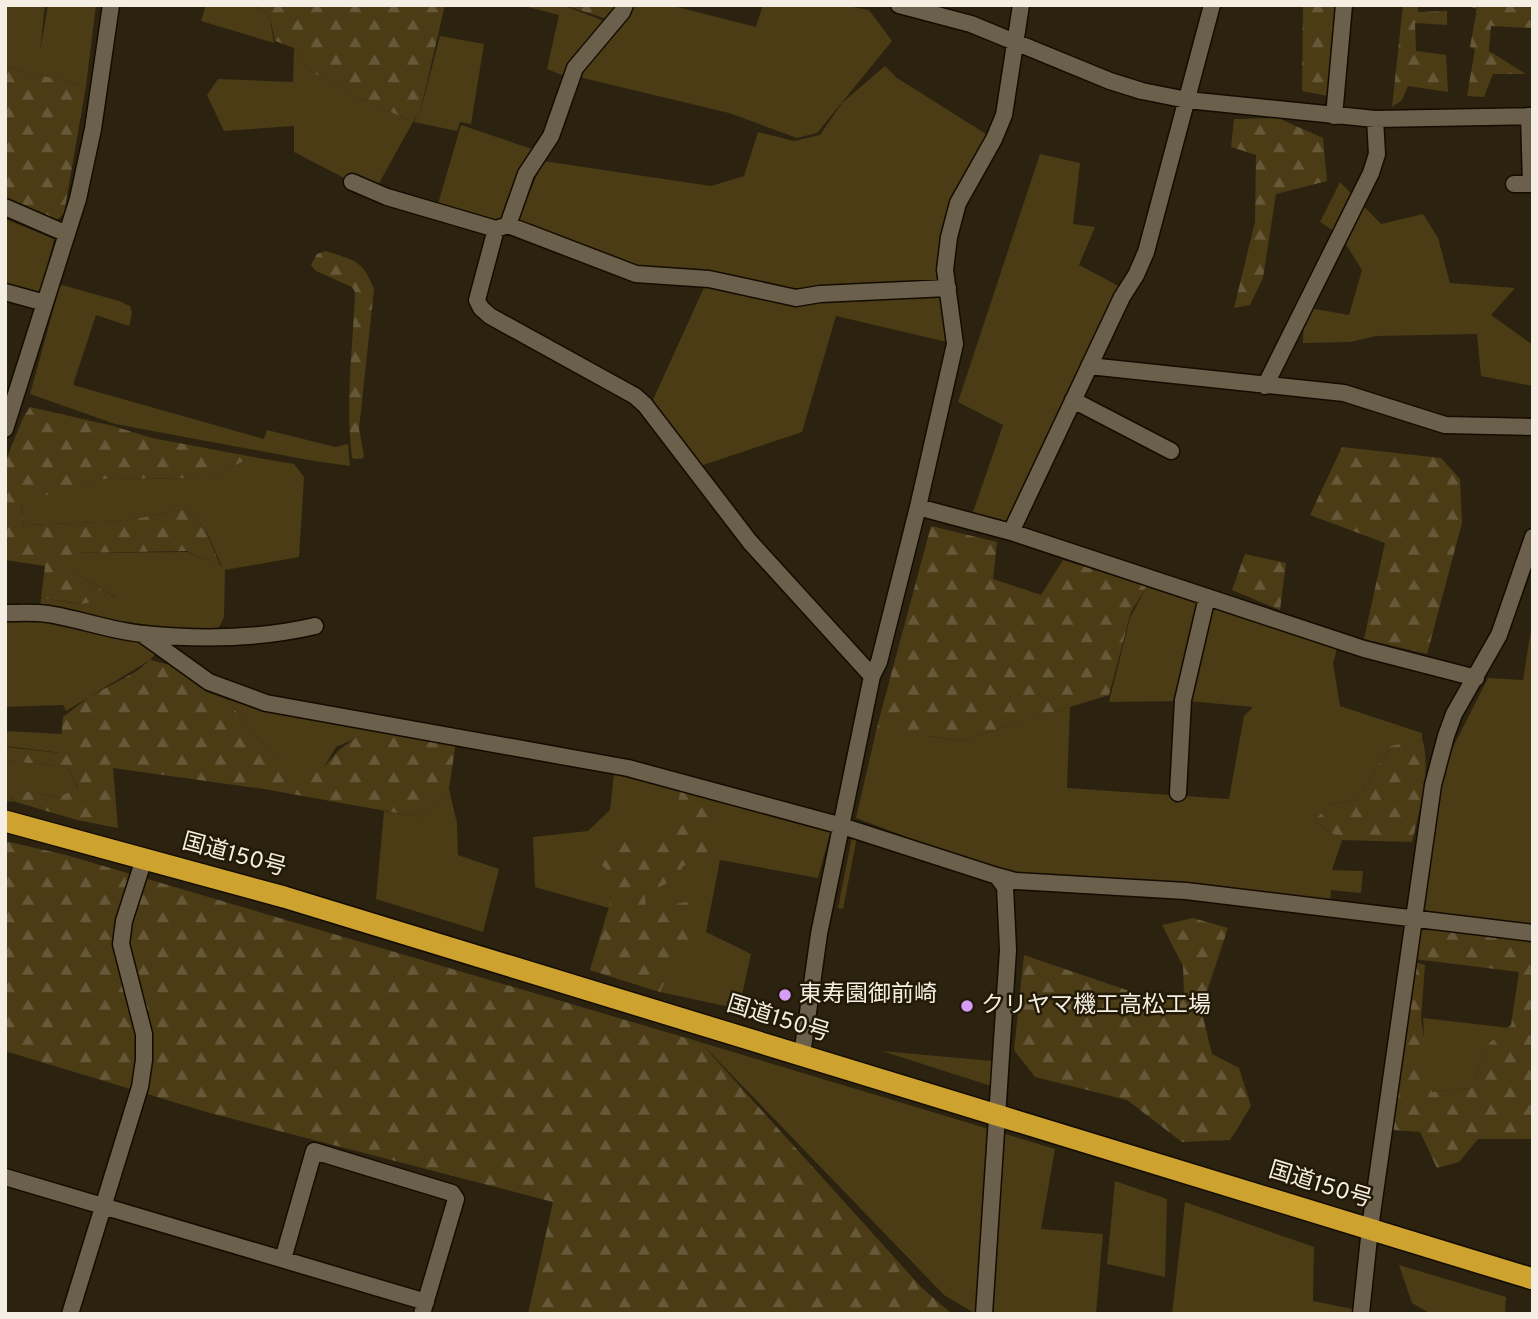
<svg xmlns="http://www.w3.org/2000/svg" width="1538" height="1319" viewBox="0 0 1538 1319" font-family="Overpass,'Noto Sans JP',sans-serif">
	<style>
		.grass { fill: #4b3c16 }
		.forest { fill: url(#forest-firs) }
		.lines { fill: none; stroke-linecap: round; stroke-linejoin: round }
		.minor-casing { stroke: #140c00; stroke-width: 19 }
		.highway-casing { stroke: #140c00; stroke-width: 24 }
		.minor { stroke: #6a604b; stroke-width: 16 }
		.highway { stroke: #cea22e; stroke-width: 21 }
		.poi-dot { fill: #d79bf9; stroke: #221906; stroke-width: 2.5 }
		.labels { text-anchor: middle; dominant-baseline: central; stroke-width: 5; stroke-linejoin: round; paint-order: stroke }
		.street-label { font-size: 23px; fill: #f4efe2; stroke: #221906 }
		.poi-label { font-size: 23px; fill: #f4efe2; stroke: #221906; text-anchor: start }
	</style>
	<defs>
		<pattern id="forest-firs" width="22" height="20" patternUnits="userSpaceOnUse" patternTransform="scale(1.75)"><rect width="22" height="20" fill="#4b3c16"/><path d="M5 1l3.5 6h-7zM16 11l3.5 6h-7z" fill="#665838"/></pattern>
	</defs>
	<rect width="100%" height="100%" fill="#2b230f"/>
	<path class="grass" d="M 5,5 L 45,5 L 40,51 L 48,5 L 96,5 L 86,86 L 5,67 Z
		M 206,5 L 252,5 L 269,14 L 274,43 L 201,21 Z
		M 520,5 L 563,5 L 606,22 L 567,77 L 547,69 L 559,15 Z
		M 631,5 L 669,5 L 756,27 L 763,5 L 842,5 L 869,10 L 892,41 L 817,133 L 797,138 L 729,113 L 579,77 Z
		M 440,36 L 484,44 L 471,124 L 460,122 L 457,131 L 414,122 L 421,109 Z
		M 294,48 L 307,69 L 353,95 L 413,122 L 378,185 L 352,182 L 294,152 L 294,126 L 224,131 L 207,95 L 218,79 L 293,82 Z
		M 885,66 L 897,78 L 994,139 L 954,215 L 947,342 L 836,316 L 802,432 L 697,467 L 652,402 L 708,279 L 649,275 L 517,222 L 543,161 L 711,186 L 744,176 L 758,132 L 794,141 L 820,135 L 842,103 Z
		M 461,125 L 535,150 L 505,218 L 495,221 L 438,204 Z
		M 1040,154 L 1080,163 L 1073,224 L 1095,227 L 1079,265 L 1126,290 L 1009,525 L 973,512 L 1003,425 L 958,402 Z
		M 1340,182 L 1381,224 L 1423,214 L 1438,238 L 1450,283 L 1515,288 L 1491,315 L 1533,345 L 1533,386 L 1481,376 L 1477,334 L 1376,336 L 1350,342 L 1303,343 L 1304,307 L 1349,315 L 1362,270 L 1340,235 L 1320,222 Z
		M 5,219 L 54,239 L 41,293 L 5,284 Z
		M 62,285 L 119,301 L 130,306 L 132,313 L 129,326 L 96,315 L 73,385 L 264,439 L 267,430 L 335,447 L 348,444 L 350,466 L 314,461 L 115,424 L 30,394 L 59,289 Z
		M 253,457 L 294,464 L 304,477 L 299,557 L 225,570 L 224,617 L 217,631 L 207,633 L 40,610 L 41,598 L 79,604 L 116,598 L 79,575 L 71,553 L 188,552 L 222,567 L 206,530 L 185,509 L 125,521 L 24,525 L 21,502 L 97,479 L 207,478 Z
		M 1147,586 L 1338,644 L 1333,664 L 1340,706 L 1422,733 L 1422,739 L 1389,749 L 1357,800 L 1329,805 L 1315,822 L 1342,840 L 1332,870 L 1363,871 L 1361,893 L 1331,890 L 1330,905 L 1002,873 L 856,818 L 877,727 L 959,741 L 1070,707 L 1067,788 L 1229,799 L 1244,716 L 1253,707 L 1188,701 L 1109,702 L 1130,618 Z
		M 54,618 L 129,634 L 161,648 L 150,660 L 66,711 L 63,705 L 5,707 L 5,620 Z
		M 1532,623 L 1533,929 L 1424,910 L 1443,767 L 1488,678 L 1523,680 Z
		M 226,699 L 322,715 L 377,729 L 336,747 L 324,767 L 306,773 L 270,753 Z
		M 5,731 L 62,734 L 61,753 L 5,746 Z
		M 5,758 L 9,761 L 68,767 L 78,789 L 59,797 L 22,791 L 10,798 L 16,802 L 5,801 Z
		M 614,774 L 831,830 L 818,878 L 720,860 L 706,932 L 751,954 L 739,1009 L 660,992 L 590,970 L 609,908 L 535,887 L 533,837 L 588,831 L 610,810 Z
		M 449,789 L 457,823 L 458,855 L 499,869 L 483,932 L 376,899 L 384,811 L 419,817 Z
		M 852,837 L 857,837 L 843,909 L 838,908 Z
		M 1423,1018 L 1510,1028 L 1489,1043 L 1471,1088 L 1432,1092 L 1425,1056 Z
		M 700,1042 L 1055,1149 L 1041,1229 L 1103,1234 L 1096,1314 L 976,1314 L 944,1295 Z
		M 882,1051 L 992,1061 L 991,1086 Z
		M 1115,1181 L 1167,1199 L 1165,1277 L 1107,1264 Z
		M 1185,1202 L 1314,1247 L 1313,1301 L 1352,1309 L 1352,1314 L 1172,1314 Z
		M 1399,1265 L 1506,1297 L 1505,1314 L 1431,1314 L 1412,1303 Z"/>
	<path class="forest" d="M 253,5 L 445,5 L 420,112 L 413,122 L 353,95 L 307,69 L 294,48 L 275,41 L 269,14 Z
		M 564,5 L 617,5 L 607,19 Z
		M 1303,5 L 1338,5 L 1328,96 L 1302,91 Z
		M 1403,5 L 1418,5 L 1418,12 L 1447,11 L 1447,25 L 1415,23 L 1416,51 L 1446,55 L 1448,92 L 1408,86 L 1402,100 L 1392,107 Z
		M 1466,5 L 1533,5 L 1533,28 L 1491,26 L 1489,51 L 1526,74 L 1493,74 L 1484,97 L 1467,96 L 1475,49 L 1470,47 L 1477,9 Z
		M 5,67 L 86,86 L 64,213 L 54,223 L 5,203 Z
		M 1278,118 L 1323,138 L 1327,181 L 1276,194 L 1263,278 L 1250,305 L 1234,308 L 1255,222 L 1256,155 L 1231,147 L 1234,119 Z
		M 326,251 C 355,261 362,259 374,289 L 359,429 L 364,456 L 362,459 L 352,458 C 345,402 353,347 355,292 L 352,287 L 316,271 L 311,265 L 317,254 Z
		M 30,407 L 113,426 L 152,438 L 253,457 L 207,478 L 97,479 L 21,503 L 24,525 L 125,521 L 185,509 L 205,529 L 221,567 L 187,551 L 72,553 L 79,575 L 117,599 L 81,604 L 41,598 L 45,566 L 5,560 L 5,462 L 23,418 Z
		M 1342,447 L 1441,458 L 1460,479 L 1462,523 L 1427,654 L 1364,639 L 1385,543 L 1310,515 Z
		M 931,526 L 997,542 L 993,579 L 1041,595 L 1063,560 L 1147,586 L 1131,612 L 1109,695 L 959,741 L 931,736 L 902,735 L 877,727 Z
		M 1245,554 L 1286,563 L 1280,610 L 1232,590 Z
		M 150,660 L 170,665 L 207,692 L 226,699 L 270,753 L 306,772 L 324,767 L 339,750 L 368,729 L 452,741 L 455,748 L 449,789 L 419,817 L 264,789 L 113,768 L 118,828 L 77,820 L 16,802 L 10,797 L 22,791 L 59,797 L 78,788 L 68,767 L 9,761 L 5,758 L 5,747 L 60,753 L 63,717 L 89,697 L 137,671 Z
		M 1422,739 C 1432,767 1419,814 1412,842 L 1342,840 L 1314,821 L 1329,805 L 1357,800 L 1391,746 Z
		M 680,791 L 716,800 L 710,837 L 710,857 L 683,866 L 678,878 L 645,894 L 646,909 L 699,900 L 693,945 L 672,967 L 660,992 L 590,970 L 620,870 L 607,870 L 598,862 C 600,857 601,849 604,845 C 618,827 656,844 676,839 C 676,823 677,807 680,791 Z
		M 5,841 L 66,855 L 700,1042 L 922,1288 L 952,1314 L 528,1314 L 553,1202 L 210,1113 L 5,1051 Z
		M 1193,918 L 1228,928 L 1201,1009 L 1212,1054 L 1239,1068 L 1251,1106 L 1230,1140 L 1182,1142 L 1127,1100 L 1035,1077 L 1014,1050 L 1024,955 L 1141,995 L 1184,997 L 1183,966 L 1162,925 Z
		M 1419,927 L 1533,937 L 1533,1139 L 1478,1139 L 1459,1162 L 1437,1168 L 1420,1132 L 1393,1130 L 1415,962 L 1425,965 L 1421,1018 L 1432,1092 L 1471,1088 L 1489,1043 L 1511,1025 L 1519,972 L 1414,959 Z"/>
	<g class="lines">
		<g class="minor-casing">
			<path id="minor" d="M 625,5 L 622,12 L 575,68 L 551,136 L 526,174 L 508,225 L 496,229 L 477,300 L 481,308 L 490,316 L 635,396 L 645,405 L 750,542 L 872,676
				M 899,5 L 971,24 L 1110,81 L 1142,91 L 1187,100 L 1375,119 L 1533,116
				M 1334,116 L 1344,5
				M 352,182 L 387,197 L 496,229
				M 1514,184 L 1531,184 L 1529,116
				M 5,207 L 67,234
				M 508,225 L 636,274 L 709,279 L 796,298 L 820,294 L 948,288
				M 5,292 L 45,303
				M 1089,366 L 1344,393 L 1445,425 L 1533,427
				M 1265,386 L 1371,173 L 1377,154 L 1375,119
				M 1073,400 L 1171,451
				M 5,429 L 78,199 L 93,129 L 111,5
				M 918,507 L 1011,532 L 1364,649 L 1476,678
				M 1011,532 L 1122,297 L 1136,275 L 1146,252 L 1212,5
				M 5,613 C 19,613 34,612 48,614 C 80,619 111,631 144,634 C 201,640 259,639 315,626
				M 142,634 L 209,682 L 266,703 L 628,768 L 842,826 L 997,876 L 1005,887 L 1008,950 L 984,1314
				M 1178,793 L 1183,700 L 1207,597
				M 997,876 L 1015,881 L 1186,891 L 1533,933
				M 802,1055 L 819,934 L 872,676 L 879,662 L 918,507 L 955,344 L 945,270 L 949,237 L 958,203 L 994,139 L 1004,115 L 1021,5
				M 5,1177 L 426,1302
				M 283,1259 L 314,1151 L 452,1193 L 456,1199 L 422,1314
				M 70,1314 L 140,1087 L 144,1060 L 144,1034 L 121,944 L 124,921 L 144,859
				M 1361,1314 L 1370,1228 L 1433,785 L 1446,736 L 1454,714 L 1499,635 L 1533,537"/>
		</g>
		<g class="highway-casing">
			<path id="highway" d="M 5,821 L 284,897 L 1533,1279"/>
		</g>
		<use href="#minor" class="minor"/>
		<use href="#highway" class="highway"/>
	</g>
	<g class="poi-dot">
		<circle cx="785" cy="995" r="7"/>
		<circle cx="967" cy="1006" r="7"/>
	</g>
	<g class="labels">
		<g class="street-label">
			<text transform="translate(234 856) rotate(15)">国道150号</text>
			<text transform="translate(778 1020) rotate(17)">国道150号</text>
			<text transform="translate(1320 1186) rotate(17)">国道150号</text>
		</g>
		<g class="poi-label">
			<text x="799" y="995">東寿園御前崎</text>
			<text x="981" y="1006">クリヤマ機工高松工場</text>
		</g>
	</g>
	<rect width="1538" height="1319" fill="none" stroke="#f4efe2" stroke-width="14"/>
</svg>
